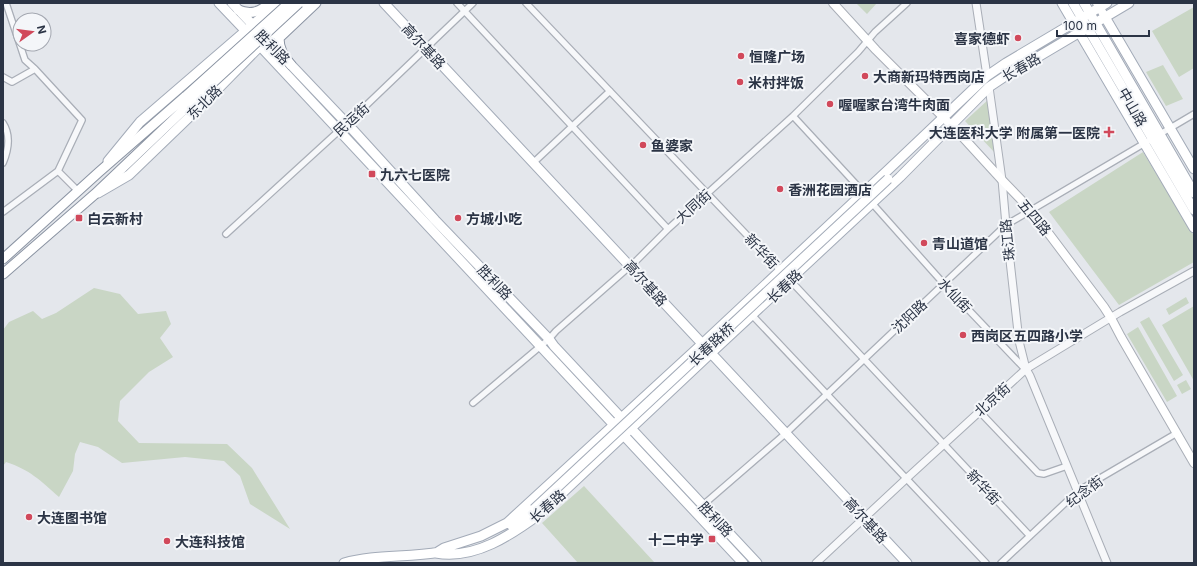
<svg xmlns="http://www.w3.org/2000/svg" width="1197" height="566" viewBox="0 0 1197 566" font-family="Inter,'Noto Sans SC',sans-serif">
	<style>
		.green { fill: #c9d6c5 }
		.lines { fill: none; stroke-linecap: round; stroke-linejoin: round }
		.minor-casing { stroke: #a9aeb7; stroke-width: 8 }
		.tertiary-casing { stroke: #a9aeb7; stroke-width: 9 }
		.secondary-casing { stroke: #a9aeb7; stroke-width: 10 }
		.primary-casing { stroke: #a3abb8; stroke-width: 11 }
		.trunk-casing { stroke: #8b94a3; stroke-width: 11 }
		.minor { stroke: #f7f8fa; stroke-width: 5.5 }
		.tertiary { stroke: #f7f8fa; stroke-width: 7 }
		.secondary { stroke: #fff; stroke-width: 8 }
		.primary { stroke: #fff; stroke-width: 9 }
		.trunk { stroke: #fff; stroke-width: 9 }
		.primary-bridge-casing { stroke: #a3abb8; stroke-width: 11; stroke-linecap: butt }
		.trunk-bridge-casing { stroke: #8b94a3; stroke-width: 11; stroke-linecap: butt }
		.primary-bridge { stroke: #fff; stroke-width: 9 }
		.trunk-bridge { stroke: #fff; stroke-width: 9 }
		.poi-dot { fill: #d1495b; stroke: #f4f6f9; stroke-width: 1.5 }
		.labels { text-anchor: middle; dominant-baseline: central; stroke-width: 4; stroke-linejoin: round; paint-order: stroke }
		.poi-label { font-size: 14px; font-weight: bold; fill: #2b3445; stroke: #f4f6f9; text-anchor: start }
		.street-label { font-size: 14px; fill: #2b3445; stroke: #f4f6f9 }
	</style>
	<rect width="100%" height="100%" fill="#e4e7ec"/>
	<path class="green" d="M 856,3 L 877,3 L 867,14 Z
		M 1194,7 L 1194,68 L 1179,77 L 1152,31 Z
		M 1163,65 L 1183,99 L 1166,106 L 1146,72 Z
		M 989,99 L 995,153 L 965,121 Z
		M 1143,152 L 1194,236 L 1194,262 L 1119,305 L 1049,212 Z
		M 94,288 L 120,294 L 138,314 L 166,311 L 171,324 L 160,338 L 173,357 L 149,372 L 120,401 L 118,421 L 139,443 L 227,444 L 252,468 L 290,529 L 250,504 L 240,476 L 224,461 L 185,457 L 122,463 L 98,447 L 80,442 L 75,454 L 73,471 L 59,497 C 40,480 30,470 6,462 L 3,466 L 3,330 L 9,322 L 33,311 L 42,319 L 56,313 Z
		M 1186,297 L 1189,303 L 1169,315 L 1166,309 Z
		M 1194,306 L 1194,381 L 1162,325 Z
		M 1149,317 L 1183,375 L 1174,381 L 1140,322 Z
		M 1138,327 L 1177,396 L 1167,402 L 1127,334 Z
		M 1186,380 L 1191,389 L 1182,394 L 1177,385 Z
		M 584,486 L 655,563 L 578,563 L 542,523 Z"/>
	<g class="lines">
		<g class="minor-casing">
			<path id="minor" d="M 6,3 L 25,60 L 35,69
				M 457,3 L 668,229
				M 526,3 L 782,272
				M 3,77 L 12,82 L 35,69 L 82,120 L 58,171
				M 793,116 L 866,195
				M 3,123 C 11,135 8,151 3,163
				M 533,163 L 610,91
				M 871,202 L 944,284 L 1025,369
				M 3,212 L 58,171 L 78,191
				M 226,234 L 354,117 L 473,3
				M 788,278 L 1030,536
				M 752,315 L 986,563
				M 473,403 L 549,339 L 556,331 L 637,260 L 668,229 L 793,116 L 858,52 L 875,32 L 907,3
				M 979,411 L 1038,473 L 1044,474 L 1067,466
				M 703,505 L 785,434 L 1006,225 L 1194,114
				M 1001,563 L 1078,491 L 1177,433"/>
		</g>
		<g class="tertiary-casing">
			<path id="tertiary" d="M 976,3 L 987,76
				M 989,87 L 1002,180 L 1006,225 L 1019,341 L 1026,369 L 1030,376 L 1107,563
				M 816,563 L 907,478 L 1026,369 L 1120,312 L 1194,271"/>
		</g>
		<g class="secondary-casing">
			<path id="secondary" d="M 833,3 L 876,50 L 959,133 L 1002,180 L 1031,210 L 1104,307 L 1111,318 L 1121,337 L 1194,463
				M 1097,3 L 1105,17"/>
		</g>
		<g class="primary-casing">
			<path id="primary" d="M 219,3 L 260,46 L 743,563
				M 232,3 L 353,130 L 435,220 L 549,339 L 554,346 L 757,563
				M 384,3 L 907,563
				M 1062,3 L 1194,228
				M 1073,3 L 1194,210
				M 1084,3 L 1194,193
				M 1105,17 L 1194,169
				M 108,161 L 140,122 L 278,3
				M 98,193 L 129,175 L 210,97 L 267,39 L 308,3
				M 512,526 L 534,509
				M 436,553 C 475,560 511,535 541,513 L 711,353 L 900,177 L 989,87 L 1004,77 L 1129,3
				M 436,553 L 444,548 L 481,536 L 507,523 L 702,344 L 889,169 L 987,76 L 1006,63 L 1107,3
				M 344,563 C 375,554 408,558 440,552"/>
		</g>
		<g class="trunk-casing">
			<path id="trunk" d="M 238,10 C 251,15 260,12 270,3
				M 291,65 C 284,56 279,50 279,38 L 316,3
				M 3,259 L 99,172 L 186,96
				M 3,274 L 95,194 L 193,101"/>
		</g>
		<use href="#minor" class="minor"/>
		<use href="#tertiary" class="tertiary"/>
		<use href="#secondary" class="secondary"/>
		<use href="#primary" class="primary"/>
		<use href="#trunk" class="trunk"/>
		<g class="primary-bridge-casing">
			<path id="primary-bridge" d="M 534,509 L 888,179"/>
		</g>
		<g class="trunk-bridge-casing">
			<path id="trunk-bridge" d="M 186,96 L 289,3
				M 193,101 L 299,3"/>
		</g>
		<use href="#primary-bridge" class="primary-bridge"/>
		<use href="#trunk-bridge" class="trunk-bridge"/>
	</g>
	<g class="poi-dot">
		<circle cx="1018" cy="38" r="4"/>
		<circle cx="741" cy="56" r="4"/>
		<circle cx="865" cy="76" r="4"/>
		<circle cx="740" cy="82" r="4"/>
		<circle cx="830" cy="104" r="4"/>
		<path d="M1107 126h4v4h4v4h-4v4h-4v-4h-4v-4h4z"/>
		<circle cx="643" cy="145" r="4"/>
		<rect x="368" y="170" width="8" height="8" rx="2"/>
		<circle cx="780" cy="189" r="4"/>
		<rect x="75" y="214" width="8" height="8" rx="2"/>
		<circle cx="458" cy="218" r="4"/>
		<circle cx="924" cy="243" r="4"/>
		<circle cx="963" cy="335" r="4"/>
		<circle cx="29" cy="517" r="4"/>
		<rect x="708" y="535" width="8" height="8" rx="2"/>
		<circle cx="167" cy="541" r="4"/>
	</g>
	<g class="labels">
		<g class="poi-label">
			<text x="1010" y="38" text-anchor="end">喜家德虾</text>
			<text x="749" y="56">恒隆广场</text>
			<text x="873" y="76">大商新玛特西岗店</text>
			<text x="748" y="82">米村拌饭</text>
			<text x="838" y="104">喔喔家台湾牛肉面</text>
			<text x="1100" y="132" text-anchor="end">大连医科大学 附属第一医院</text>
			<text x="651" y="145">鱼婆家</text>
			<text x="380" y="174">九六七医院</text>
			<text x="788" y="189">香洲花园酒店</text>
			<text x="87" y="218">白云新村</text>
			<text x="466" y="218">方城小吃</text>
			<text x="932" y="243">青山道馆</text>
			<text x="971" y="335">西岗区五四路小学</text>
			<text x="37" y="517">大连图书馆</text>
			<text x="704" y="539" text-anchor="end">十二中学</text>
			<text x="175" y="541">大连科技馆</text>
		</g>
		<g class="street-label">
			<text transform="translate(424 46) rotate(47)">高尔基路</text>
			<text transform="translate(273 47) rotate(45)">胜利路</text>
			<text transform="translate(1021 67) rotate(-30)">长春路</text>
			<text transform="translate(204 102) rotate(-44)">东北路</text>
			<text transform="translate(1133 107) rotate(60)">中山路</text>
			<text transform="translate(351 119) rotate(-42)">民运街</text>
			<text transform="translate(693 206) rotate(-42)">大同街</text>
			<text transform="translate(1035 217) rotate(50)">五四路</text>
			<text transform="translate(1007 240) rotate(-96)">珠江路</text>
			<text transform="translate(762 251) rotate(47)">新华街</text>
			<text transform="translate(495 282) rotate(46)">胜利路</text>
			<text transform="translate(646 283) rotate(48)">高尔基路</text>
			<text transform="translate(784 286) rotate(-43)">长春路</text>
			<text transform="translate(955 295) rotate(47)">水仙街</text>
			<text transform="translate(909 316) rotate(-43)">沈阳路</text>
			<text transform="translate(711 344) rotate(-43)">长春路桥</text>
			<text transform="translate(992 399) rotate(-42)">北京街</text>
			<text transform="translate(984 487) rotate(47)">新华街</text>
			<text transform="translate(1084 491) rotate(-36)">纪念街</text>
			<text transform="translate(547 506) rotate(-41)">长春路</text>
			<text transform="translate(716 519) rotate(47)">胜利路</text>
			<text transform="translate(866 520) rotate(47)">高尔基路</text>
		</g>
	</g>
	<rect width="1197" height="566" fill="none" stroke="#2b3445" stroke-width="8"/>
	<g transform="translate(32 32) rotate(76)"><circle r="19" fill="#f4f6f9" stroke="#a4a8b1"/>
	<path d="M0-3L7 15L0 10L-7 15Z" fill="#d1495b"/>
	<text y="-6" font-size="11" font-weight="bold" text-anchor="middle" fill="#2b3445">N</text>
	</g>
	<path d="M1057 30v6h92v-6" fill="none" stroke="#2b3445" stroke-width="2"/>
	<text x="1063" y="30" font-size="12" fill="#2b3445" stroke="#f4f6f9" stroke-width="3" paint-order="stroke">100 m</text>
</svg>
